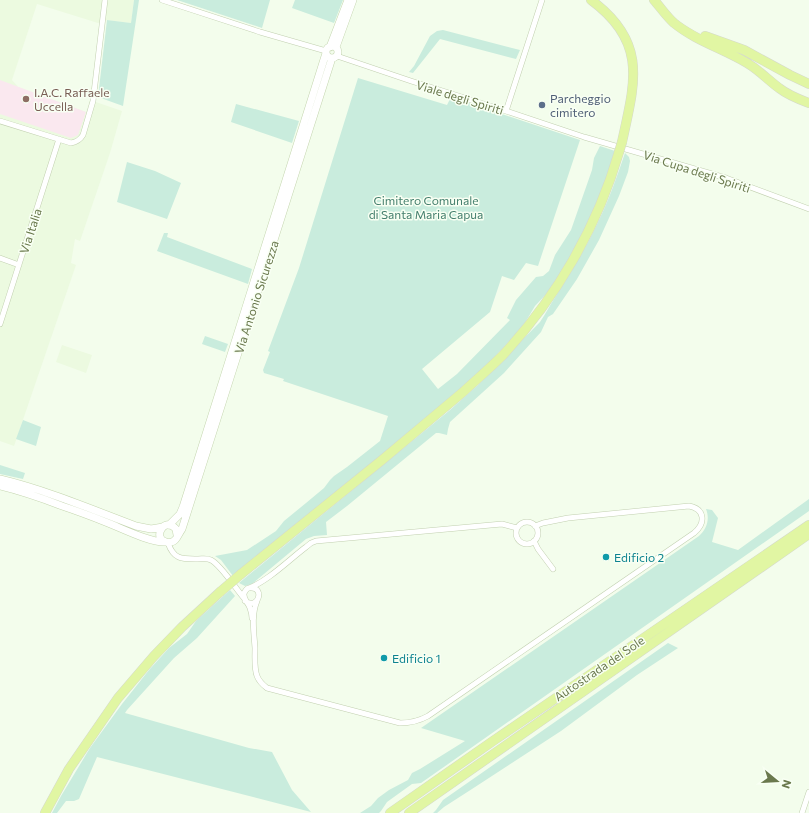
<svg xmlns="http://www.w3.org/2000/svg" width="809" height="813" viewBox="0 0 809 813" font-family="Commissioner,sans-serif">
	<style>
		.residential { fill: #ecfae0 }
		.education { fill: #fae8ef }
		.green { fill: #c9ecdd }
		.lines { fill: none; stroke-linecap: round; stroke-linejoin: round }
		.street-casing { stroke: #c2d0b0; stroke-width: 6 }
		.secondary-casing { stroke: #c5d6b0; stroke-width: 8 }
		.highway-casing { stroke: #d5d9cd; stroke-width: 10 }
		.street { stroke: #fff; stroke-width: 5 }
		.secondary { stroke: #fff; stroke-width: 7 }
		.highway { stroke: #e1f6a3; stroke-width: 9 }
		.highway-bridge-casing { stroke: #d5d9cd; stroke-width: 10; stroke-linecap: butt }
		.highway-bridge { stroke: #e1f6a3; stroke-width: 9 }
		.education-dot { fill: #8d6e63; stroke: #f8fff3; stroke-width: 1.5 }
		.service-dot { fill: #5c6f8a; stroke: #f8fff3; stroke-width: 1.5 }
		.culture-dot { fill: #0f9aa8; stroke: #f8fff3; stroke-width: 1.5 }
		.labels { text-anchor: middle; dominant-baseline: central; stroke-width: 3; stroke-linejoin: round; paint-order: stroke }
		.education-label { font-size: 12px; fill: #785e54; stroke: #f8fff3; text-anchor: start }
		.street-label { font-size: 12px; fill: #6a794d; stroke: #f8fff3 }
		.service-label { font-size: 12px; fill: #4e5e75; stroke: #f8fff3; text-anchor: start }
		.park-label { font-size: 12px; fill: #447f6d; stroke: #f8fff3 }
		.culture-label { font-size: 12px; fill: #0d838f; stroke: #f8fff3; text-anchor: start }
	</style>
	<rect width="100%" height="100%" fill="#f3fdec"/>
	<path class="residential" d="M 0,0 L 134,0 L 131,23 L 107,20 L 98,23 L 37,4 L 12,80 L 18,87 L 86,112 L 90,100 L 122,111 L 110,153 L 80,241 L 75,239 L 71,263 L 76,265 L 14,446 L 0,441 Z
		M 62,345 L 92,355 L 86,373 L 56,362 Z"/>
	<path class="education" d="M 0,80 L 86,112 L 78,135 L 71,138 L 0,114 Z"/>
	<path class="green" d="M 134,0 L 139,0 L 123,106 L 98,97 L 107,20 L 131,23 Z
		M 177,0 L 270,0 L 262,28 Z
		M 295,0 L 343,0 L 334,23 L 292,8 Z
		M 443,30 L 520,50 L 516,59 L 440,39 L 413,73 L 409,72 L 414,66 L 430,36 L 437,31 Z
		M 358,78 L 447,105 L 451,97 L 580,140 L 538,266 L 526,263 L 514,280 L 502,276 L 490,312 L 422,369 L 438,389 L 457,374 L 510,320 L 507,318 L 516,300 L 536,277 L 543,276 L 549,271 L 555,255 L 571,230 L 592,170 L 594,158 L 600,146 L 615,151 L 603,190 L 587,226 L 562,271 L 550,290 L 535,306 L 523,326 L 515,335 L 488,364 L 450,399 L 233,576 L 221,560 L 215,556 L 247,550 L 276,531 L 284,521 L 306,503 L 324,488 L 330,480 L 334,476 L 347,467 L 380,441 L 388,416 L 283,381 L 284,379 L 264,373 L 263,370 L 270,352 L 268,351 L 299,268 Z
		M 236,104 L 299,121 L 292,143 L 231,122 Z
		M 625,153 L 629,157 L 630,161 L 628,172 L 619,196 L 599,240 L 577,279 L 553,314 L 548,317 L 541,332 L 504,373 L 450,422 L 448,429 L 447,435 L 439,433 L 436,433 L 347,506 L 326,522 L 327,535 L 314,536 L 306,539 L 252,584 L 245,586 L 239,583 L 450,410 L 478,385 L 540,322 C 546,313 550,305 556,296 C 571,272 586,248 598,222 C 609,200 617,176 625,153 Z
		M 127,162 L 155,171 L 181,183 L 167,219 L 117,202 Z
		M 164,233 L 168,233 L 167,237 L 252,269 L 248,284 L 157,251 Z
		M 205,336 L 228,344 L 225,352 L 202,344 Z
		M 23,420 L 41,427 L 36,446 L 16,439 Z
		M 0,465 L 25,473 L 23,479 L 0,474 Z
		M 809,499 L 809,511 L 421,783 L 412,784 L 387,802 L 381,811 L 379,813 L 360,813 L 371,806 L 378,798 L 389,790 L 408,780 L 412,773 L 420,769 L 465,741 L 421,728 L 699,536 C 707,529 710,519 706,509 L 712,510 L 718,518 L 712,542 L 738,550 Z
		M 230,590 L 235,596 L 197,638 L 174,658 L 127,710 L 125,713 L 249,748 L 272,752 L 292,790 L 311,812 L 97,757 L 79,799 L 74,801 L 66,801 L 57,813 L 52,813 L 61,796 L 90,748 L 122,704 L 149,670 L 169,648 L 187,634 L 196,621 Z
		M 668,643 L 678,648 L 637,675 L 561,731 L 472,789 L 444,807 L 437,813 L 433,813 L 436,810 L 443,800 Z"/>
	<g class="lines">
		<g class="street-casing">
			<path id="street" d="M 162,0 L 260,32 L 326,51
				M 337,56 L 411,81 L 506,111 L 584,137 L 726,178 L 809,209
				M 506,111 L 542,0
				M 0,121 L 71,143 C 77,142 80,140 83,135 L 93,101 L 105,0
				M 0,258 L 19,265
				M 0,324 L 59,139
				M516 533a11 11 0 1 1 22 0a11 11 0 1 1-22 0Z
				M 534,541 L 538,549 L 553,569
				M 168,543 C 174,560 182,559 198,559 C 203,559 207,558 211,560 C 221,565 236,589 244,598
				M 249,588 C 268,581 290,559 306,547 L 311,543 L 316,541 L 502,524 L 517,528
				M 245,601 C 259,610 264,588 252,588 C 247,587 246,590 244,593 C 243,600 248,602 250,608 C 251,611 252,615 252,618
				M 257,601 C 251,615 254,633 255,648 C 255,657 254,668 257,676 C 259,681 263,685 267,688 L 400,723 C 410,723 419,721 428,716 L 694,533 C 706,523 705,509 689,506 L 568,518 L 543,523 L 535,526
				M 802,813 L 809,792"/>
		</g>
		<g class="secondary-casing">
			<path id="secondary" d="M326 52a6 6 0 1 1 12 0a6 6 0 1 1-12 0Z
				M 330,47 L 348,0
				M 336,47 L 353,0
				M 0,479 C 46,490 91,509 136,526 L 151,529 L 163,527
				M 0,486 C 21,491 41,498 62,506 C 77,511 93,517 108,523 C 123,529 149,542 164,542
				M 169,525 L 180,514 L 183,507 L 326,53
				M 177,535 L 176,529 C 164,515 152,539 166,542 C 169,543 173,542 175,540 C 178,537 179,533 182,529 L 332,58"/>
		</g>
		<g class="highway-casing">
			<path id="highway" d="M 591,0 C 648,42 635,82 622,142
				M 654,0 C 661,8 667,17 674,23 C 696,41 724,49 747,63 C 759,70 768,80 779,88 C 788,95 798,99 809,103
				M 705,36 L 744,50 L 790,75 L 809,84
				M 241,574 C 288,536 335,498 382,460 C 409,437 436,415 463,392 C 476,380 490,368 503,355 C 556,298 597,228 619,152
				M 45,813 L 69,769 L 118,698 L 154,656 L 182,627 L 220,592
				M 390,813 L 493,741 L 809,525
				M 409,813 L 809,534"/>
		</g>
		<use href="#street" class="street"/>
		<use href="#secondary" class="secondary"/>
		<use href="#highway" class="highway"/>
		<g class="highway-bridge-casing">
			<path id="highway-bridge" d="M 619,152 L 622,142
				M 220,592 L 241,574"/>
		</g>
		<use href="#highway-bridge" class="highway-bridge"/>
	</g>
	<circle class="education-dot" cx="26" cy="99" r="4"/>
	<circle class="service-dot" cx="542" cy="105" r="4"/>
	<g class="culture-dot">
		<circle cx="606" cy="557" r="4"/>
		<circle cx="384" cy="658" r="4"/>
	</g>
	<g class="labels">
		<g class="education-label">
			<text x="34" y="92">I.A.C. Raffaele<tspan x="34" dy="14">Uccella</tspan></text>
		</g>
		<g class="street-label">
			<text transform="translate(460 97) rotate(17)">Viale degli Spiriti</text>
			<text transform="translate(697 171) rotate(18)">Via Cupa degli Spiriti</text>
			<text transform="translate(30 231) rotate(-72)">Via Italia</text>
			<text transform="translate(256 297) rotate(-72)">Via Antonio Sicurezza</text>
			<text transform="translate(599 668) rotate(-34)">Autostrada del Sole</text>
		</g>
		<g class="service-label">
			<text x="550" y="98">Parcheggio<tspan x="550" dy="14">cimitero</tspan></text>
		</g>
		<g class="park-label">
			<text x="426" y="200">Cimitero Comunale<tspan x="426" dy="14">di Santa Maria Capua</tspan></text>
		</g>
		<g class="culture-label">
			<text x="614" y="557">Edificio 2</text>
			<text x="392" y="658">Edificio 1</text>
		</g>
	</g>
	<g transform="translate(777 781) rotate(108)" stroke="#f8fff3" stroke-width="3" paint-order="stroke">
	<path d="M0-3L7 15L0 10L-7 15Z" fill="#6a794d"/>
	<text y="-6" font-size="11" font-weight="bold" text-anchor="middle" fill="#6a794d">N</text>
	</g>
</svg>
